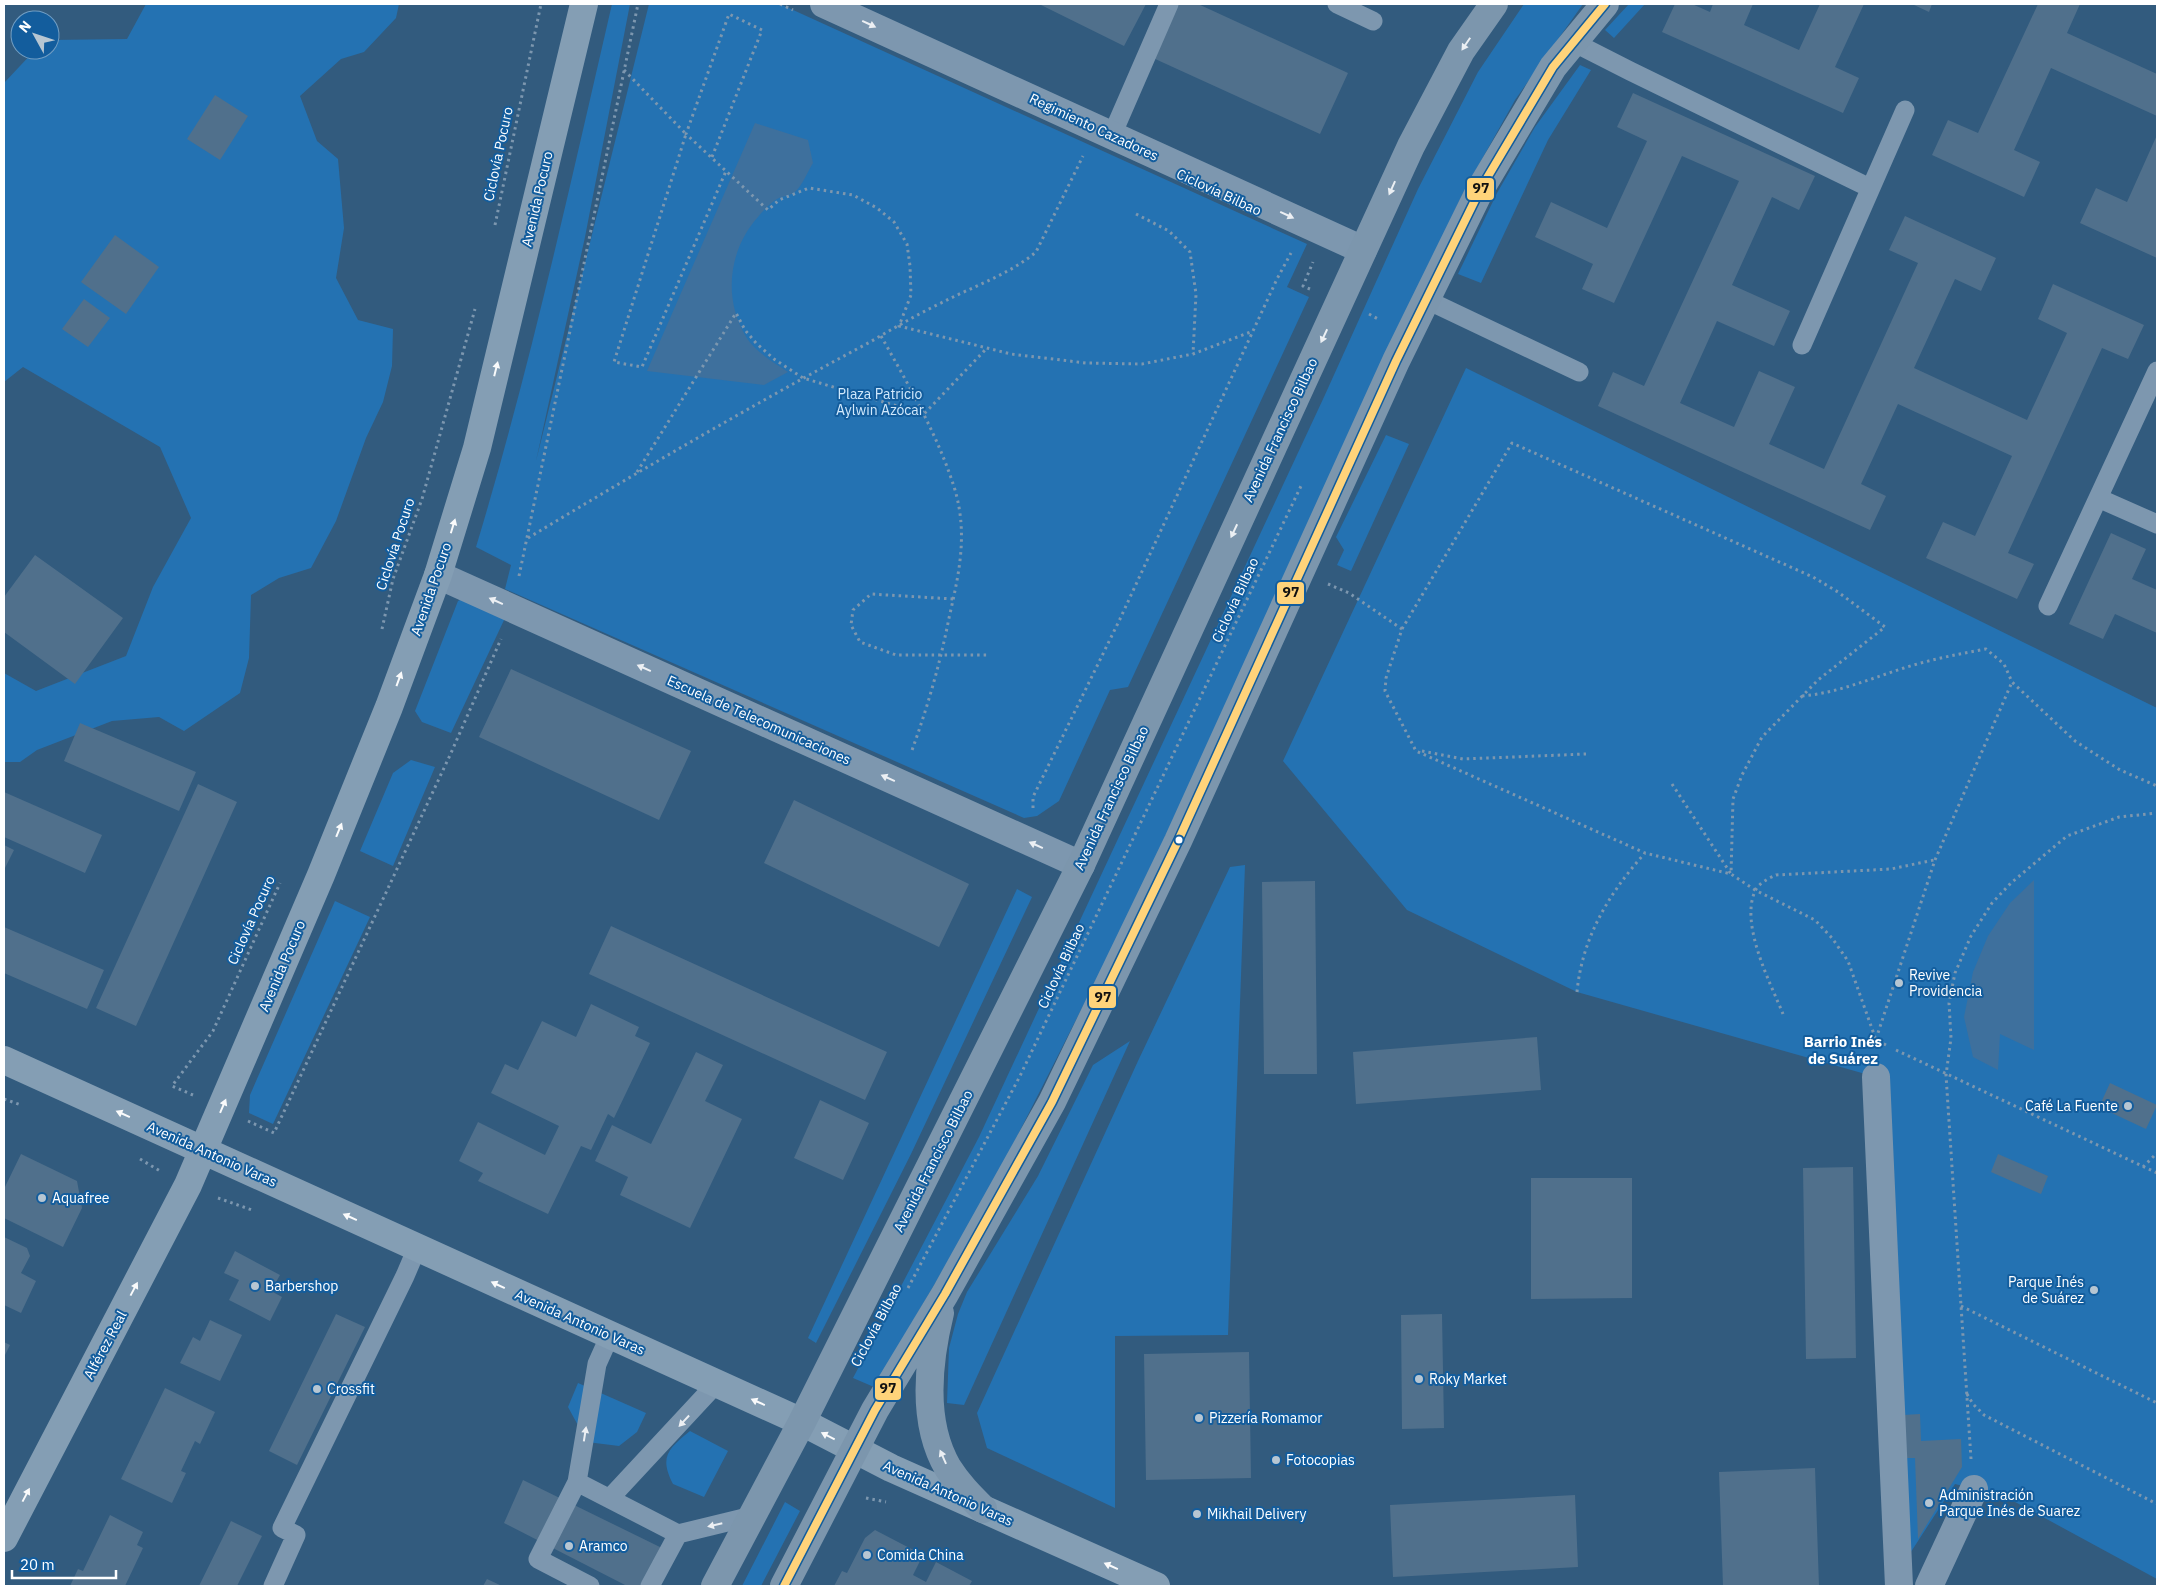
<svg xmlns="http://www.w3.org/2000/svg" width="2161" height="1590" viewBox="0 0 2161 1590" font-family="'IBM Plex Sans',sans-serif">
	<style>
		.green { fill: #2472b2 }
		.water { fill: #3e709d }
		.building { fill: #50708c }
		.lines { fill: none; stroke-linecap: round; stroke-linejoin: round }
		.path { stroke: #7d97af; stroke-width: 3; stroke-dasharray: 2.5 4; stroke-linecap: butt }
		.lane { stroke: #7d97af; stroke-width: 19 }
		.street { stroke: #7d97af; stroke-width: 28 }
		.secondary { stroke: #849eb4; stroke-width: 28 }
		.primary { stroke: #7c96ad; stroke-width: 28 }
		.bus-1-casing { stroke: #135d9d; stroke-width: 11 }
		.bus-1 { stroke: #ffd37a; stroke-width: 8 }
		.oneway { fill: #eceff3 }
		.oneway2 { fill: #ebeff3 }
		.oneway3 { fill: #f9fafb }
		.bus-dot { fill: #fff; stroke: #135d9d; stroke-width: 2 }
		.poi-dot { fill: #b7c6d2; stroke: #135d9d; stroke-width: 2 }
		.labels { text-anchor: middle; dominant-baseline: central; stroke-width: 4; stroke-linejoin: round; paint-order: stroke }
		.street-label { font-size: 14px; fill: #fff; stroke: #135d9d }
		.park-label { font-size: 14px; fill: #d2eafd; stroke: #135d9d }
		.poi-label { font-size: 14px; fill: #fff; stroke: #135d9d; text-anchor: start }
		.neighbourhood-label { font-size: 15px; font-weight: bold; fill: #fff; stroke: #135d9d }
		.line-badge { stroke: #135d9d; stroke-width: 2 }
		.pale-badge-label { font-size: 14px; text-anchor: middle; font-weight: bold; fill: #111 }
	</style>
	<rect width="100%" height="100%" fill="#325b7e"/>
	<path class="green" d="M 146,4 L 399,4 L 396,18 L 364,52 L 341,59 L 300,96 L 317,141 L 338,159 L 344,228 L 336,278 L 358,320 L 393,329 L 392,366 L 383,402 L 366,438 L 336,521 L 311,568 L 279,578 L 251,595 L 249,658 L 240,693 L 184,731 L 159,717 L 112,721 L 37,750 L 20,762 L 4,762 L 4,673 L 36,691 L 126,656 L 153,587 L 191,518 L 160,447 L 23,367 L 4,382 L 4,83 L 35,50 L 50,50 L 50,40 L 127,39 Z
		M 612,4 L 630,4 L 585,237 L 536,461 L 649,4 L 780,4 L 1307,244 L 1287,287 L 1309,297 L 1128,687 L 1110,690 L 1059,801 L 1037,816 L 1024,818 L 505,589 L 511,565 L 476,547 C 530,368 570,186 612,4 Z
		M 1524,4 L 1583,4 L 1515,100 L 1462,195 L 1130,913 L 989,1192 L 874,1387 L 853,1378 L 979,1137 L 1324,397 L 1418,189 L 1478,72 Z
		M 1629,4 L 1645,4 L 1614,38 L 1605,30 Z
		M 1580,65 L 1591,70 L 1548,140 L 1481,283 L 1458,274 L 1497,193 L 1535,127 Z
		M 1466,368 L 2157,708 L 2157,1579 L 2006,1497 L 1955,1484 L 1907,1558 L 1876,1077 L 1577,992 L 1407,910 L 1283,761 Z
		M 1386,435 L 1409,444 L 1351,571 L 1337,565 L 1344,550 L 1336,537 Z
		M 467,596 L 505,618 L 451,733 L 422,722 L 415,711 L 458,601 Z
		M 411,760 L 435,767 L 393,866 L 360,851 L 393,773 Z
		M 1245,865 L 1228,1335 L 1115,1336 L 1115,1508 L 987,1448 L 977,1413 L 1138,1061 L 1230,867 Z
		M 1017,889 L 1032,897 L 911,1154 L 816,1343 L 808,1338 Z
		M 335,901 L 370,917 L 273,1124 L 249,1113 L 250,1095 Z
		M 1130,1041 L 964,1405 L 947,1403 L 949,1348 L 958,1314 L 967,1292 L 1038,1176 L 1093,1065 Z
		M 578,1383 L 646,1413 L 637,1432 L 619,1446 L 587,1442 L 568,1407 Z
		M 690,1431 L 728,1451 L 704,1497 L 673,1484 C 659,1457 668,1449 690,1431 Z
		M 785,1502 L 800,1511 L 761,1586 L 742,1586 Z"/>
	<path class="water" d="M 755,123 L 808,140 L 813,163 C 808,171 802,186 795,192 C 790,196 782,196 777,199 C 770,203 763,211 758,217 C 729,249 723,297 745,335 C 754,351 773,362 788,372 L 764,385 L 647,371 Z
		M 2034,880 L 2034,1050 L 2000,1034 L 1998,1070 L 1973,1057 L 1964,1017 L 1973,972 L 1988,936 L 2010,903 Z"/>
	<path class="building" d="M 1039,4 L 1146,4 L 1124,46 Z
		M 1178,4 L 1198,4 L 1348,73 L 1320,134 L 1153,58 Z
		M 1675,4 L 1692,4 L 1710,12 L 1713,4 L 1753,4 L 1744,25 L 1799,50 L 1820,4 L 1864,4 L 1835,67 L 1859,78 L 1843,113 L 1662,32 Z
		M 1912,4 L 1932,4 L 1929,12 Z
		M 2038,4 L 2080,4 L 2067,33 L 2157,74 L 2157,116 L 2051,68 L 2014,150 L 2040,162 L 2024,197 L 1932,155 L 1948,120 L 1978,133 Z
		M 1633,93 L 1815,176 L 1799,210 L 1772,197 L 1732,285 L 1790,311 L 1774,346 L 1717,321 L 1680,403 L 1734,427 L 1759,371 L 1795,387 L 1769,444 L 1824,469 L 1918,263 L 1889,250 L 1905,216 L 1996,258 L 1981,291 L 1955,279 L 1914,368 L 2027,420 L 2067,333 L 2038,319 L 2053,284 L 2144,325 L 2128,359 L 2102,348 L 2008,553 L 2034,564 L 2017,599 L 1926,558 L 1943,522 L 1975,536 L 2012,456 L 1898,404 L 1861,484 L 1886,496 L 1870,530 L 1598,406 L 1613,372 L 1644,386 L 1739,181 L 1682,156 L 1614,303 L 1582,289 L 1593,264 L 1535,237 L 1551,202 L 1607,228 L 1647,141 L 1617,127 Z
		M 215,95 L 248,116 L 220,160 L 187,139 Z
		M 2157,135 L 2157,258 L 2080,223 L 2096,188 L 2127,202 Z
		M 115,235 L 159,267 L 126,314 L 81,282 Z
		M 84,299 L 110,318 L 88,347 L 62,329 Z
		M 2111,533 L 2146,549 L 2132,579 L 2157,590 L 2157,633 L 2115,614 L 2103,639 L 2069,624 Z
		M 35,555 L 123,618 L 75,684 L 4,632 L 4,597 Z
		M 511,669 L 691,751 L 659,820 L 479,737 Z
		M 80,723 L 196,772 L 179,811 L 64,761 Z
		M 198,784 L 237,802 L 136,1026 L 96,1008 Z
		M 4,792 L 102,835 L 85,873 L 4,837 Z
		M 794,800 L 969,884 L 939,947 L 764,863 Z
		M 4,845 L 14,850 L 4,870 Z
		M 1315,881 L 1317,1074 L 1264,1074 L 1262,882 Z
		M 611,926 L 887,1052 L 865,1100 L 589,974 Z
		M 4,927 L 104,970 L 87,1009 L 4,973 Z
		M 591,1004 L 639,1027 L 635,1036 L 650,1043 L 614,1118 L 608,1114 L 591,1150 L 581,1146 L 548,1214 L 478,1181 L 483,1173 L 459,1161 L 478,1122 L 545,1155 L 559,1126 L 491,1093 L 505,1064 L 518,1070 L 542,1021 L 576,1037 Z
		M 1537,1037 L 1541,1090 L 1356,1104 L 1353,1052 Z
		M 696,1052 L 723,1065 L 705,1101 L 742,1119 L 690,1228 L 620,1195 L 628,1177 L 595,1161 L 612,1125 L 651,1144 Z
		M 2110,1083 L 2157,1105 L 2146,1129 L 2099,1107 Z
		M 820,1100 L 869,1123 L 843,1180 L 794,1158 Z
		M 21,1154 L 77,1181 L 82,1208 L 63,1247 L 4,1218 L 4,1189 Z
		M 1998,1154 L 2048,1176 L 2041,1194 L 1991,1172 Z
		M 1853,1167 L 1856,1358 L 1806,1359 L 1803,1168 Z
		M 1531,1178 L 1632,1178 L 1632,1298 L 1531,1299 Z
		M 4,1237 L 27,1248 L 30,1256 L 21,1273 L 36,1281 L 21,1313 L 4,1305 Z
		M 235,1251 L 280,1275 L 271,1291 L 282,1297 L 270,1321 L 229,1300 L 239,1280 L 224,1273 Z
		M 336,1314 L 365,1327 L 297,1465 L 269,1451 Z
		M 1442,1314 L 1444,1428 L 1402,1429 L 1401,1315 Z
		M 210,1320 L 242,1335 L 220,1381 L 180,1363 L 193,1337 L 200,1341 Z
		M 4,1342 L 10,1345 L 4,1357 Z
		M 1249,1352 L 1251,1478 L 1146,1480 L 1144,1354 Z
		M 165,1388 L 215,1412 L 200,1444 L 195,1441 L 181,1471 L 186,1473 L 172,1503 L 121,1479 Z
		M 1920,1414 L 1921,1441 L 1961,1439 L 1962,1467 L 1918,1539 L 1915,1458 L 1905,1458 L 1903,1415 Z
		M 1815,1468 L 1819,1586 L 1723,1586 L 1719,1472 Z
		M 523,1480 L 664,1549 L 645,1586 L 627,1586 L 504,1523 Z
		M 1575,1495 L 1578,1567 L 1393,1577 L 1390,1505 Z
		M 110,1515 L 143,1532 L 137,1545 L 143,1548 L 125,1586 L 70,1586 L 78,1569 L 83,1571 Z
		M 231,1521 L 262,1536 L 237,1586 L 199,1586 Z
		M 875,1530 L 923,1555 L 913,1575 L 926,1582 L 936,1562 L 972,1581 L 969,1586 L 834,1586 L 842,1571 L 847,1573 L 865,1538 Z
		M 487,1579 L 502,1586 L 483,1586 Z"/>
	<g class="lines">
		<path class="path" d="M 780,4 L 793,10
			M 624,70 L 686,134 L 614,362 L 642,367 L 726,171
			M 712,157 L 762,30 L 729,14 L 686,134 L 768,210 L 779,200 L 809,188 L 853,195 L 877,208 L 894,222 L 907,244 L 910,266 L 911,295 L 899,326 L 1011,354 L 1086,363 L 1142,364 L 1193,354 L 1253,331
			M 1136,214 L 1169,231 L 1190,252 L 1196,294 L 1193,354
			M 495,225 L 541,4
			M 1310,289 L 1303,286 L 1313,262
			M 1369,314 L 1380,320
			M 881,336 C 909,386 938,435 955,490 C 968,535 959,574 949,618 C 940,664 927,709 911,753
			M 637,472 L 736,313 L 745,330 L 756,343 L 774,359 L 803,378 L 924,414 L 987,348
			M 528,538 C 641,470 754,404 870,342 C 894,328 918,314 943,302 C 974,286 1010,274 1036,252 L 1083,156
			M 519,576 L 638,4
			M 1328,584 L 1349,593 L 1402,629 L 1386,678 L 1385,691 L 1416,751 L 1645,853 L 1731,874 L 1755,890 L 1815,920 L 1832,938 L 1848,961 L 1876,1040 L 1886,1045
			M 953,599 L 871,594 L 853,610 L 851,625 L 860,642 L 896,655 L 987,655
			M 382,629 L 393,579 L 422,499 L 475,309
			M 1402,629 L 1512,443 L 1813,577 L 1838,592 L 1885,627 L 1818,680 L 1762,737 L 1742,775 L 1733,799 L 1731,874
			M 1802,696 C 1838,693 1872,678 1907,667 C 1933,659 1959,654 1986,649 L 2004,664 L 2012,682 L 2075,741 L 2120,770 L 2157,786
			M 1422,751 L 1463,759 L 1586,754
			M 1672,784 L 1731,874
			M 1033,808 L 1033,797 L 1120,619 L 1277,279 L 1291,253
			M 1577,992 C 1582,938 1609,893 1645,853
			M 1783,1014 C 1770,982 1740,925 1755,891 C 1759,883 1769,878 1776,875 L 1891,869 L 1934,860
			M 1876,1039 L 1935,860 L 2012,682
			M 1896,1050 L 2157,1173
			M 193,1095 L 172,1086 L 213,1031 L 280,883
			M 4,1099 L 21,1105
			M 248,1121 L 274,1133 L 451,753 L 501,639
			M 140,1159 L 160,1171
			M 2143,1167 L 2157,1153
			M 218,1198 L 252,1210
			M 908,1288 L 1020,1076 L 1301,486
			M 1961,1306 L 2157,1403
			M 1967,1394 L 1973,1404 L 1984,1415 L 2157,1504
			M 1971,1459 L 1946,1075 L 1951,1038 L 1949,1003 L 1955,973 L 1971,936 L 1992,903 L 2011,883 L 2067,836 L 2119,817 L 2157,813
			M 866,1498 L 886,1502"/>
		<path class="lane" d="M 1337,4 L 1373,21
			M 1573,42 L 1630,71 L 1870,188
			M 1112,135 L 1169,4
			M 1427,300 L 1579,372
			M 1802,345 L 1905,110
			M 2098,498 L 2157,524
			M 2048,606 L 2157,371
			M 577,1482 L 678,1534 L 650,1586
			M 610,1498 L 716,1384
			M 678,1534 L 752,1516
			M 273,1586 L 296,1535 L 282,1528 L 405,1276 L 417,1248
			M 590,1586 L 538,1559 L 577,1482 L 597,1364 L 610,1335"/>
		<path class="street" d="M 824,4 L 1363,250
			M 438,575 L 1081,865
			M 1876,1077 L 1899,1586
			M 1929,1586 L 1974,1489"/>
		<path class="secondary" d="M 4,1060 L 802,1422 L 891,1468 L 1156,1586
			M 4,1538 L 188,1185 L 321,875 L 389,707 L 438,575 L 477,448 L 584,4"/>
		<path class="primary" d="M 940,1313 C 928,1362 921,1422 948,1468 C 958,1484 970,1496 983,1509
			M 715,1586 L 802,1422 L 1081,865 L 1411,146 L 1461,51 L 1494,4
			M 784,1586 L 875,1410 L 945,1294 L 1052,1102 L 1178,841 L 1396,361 L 1481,188 L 1553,67 L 1605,4"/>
		<g class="bus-1-casing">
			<path id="bus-1" d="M 784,1586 L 875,1410 L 945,1294 L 1052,1102 L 1178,841 L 1396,361 L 1481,188 L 1553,67 L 1605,4"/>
		</g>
		<use href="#bus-1" class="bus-1"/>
	</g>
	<defs><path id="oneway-solid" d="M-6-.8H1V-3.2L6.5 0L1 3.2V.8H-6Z" transform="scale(1.25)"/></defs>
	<g class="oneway">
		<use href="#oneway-solid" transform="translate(869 24) rotate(25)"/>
		<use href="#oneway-solid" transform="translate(1287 215) rotate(25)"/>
		<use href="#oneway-solid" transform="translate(496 601) rotate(-156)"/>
		<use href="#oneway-solid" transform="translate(644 668) rotate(-156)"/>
		<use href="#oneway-solid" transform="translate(888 778) rotate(-156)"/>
		<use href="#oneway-solid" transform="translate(1036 845) rotate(-156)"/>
		<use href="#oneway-solid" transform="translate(684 1421) rotate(133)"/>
		<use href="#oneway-solid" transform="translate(585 1434) rotate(-81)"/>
		<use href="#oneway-solid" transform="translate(715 1525) rotate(167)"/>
	</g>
	<g class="oneway2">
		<use href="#oneway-solid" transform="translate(1466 44) rotate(124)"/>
		<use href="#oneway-solid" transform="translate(1392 188) rotate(114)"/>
		<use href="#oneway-solid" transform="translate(1324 336) rotate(115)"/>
		<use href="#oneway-solid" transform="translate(1234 531) rotate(115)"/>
		<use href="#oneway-solid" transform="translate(943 1457) rotate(-114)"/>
	</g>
	<g class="oneway3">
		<use href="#oneway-solid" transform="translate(496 369) rotate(-76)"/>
		<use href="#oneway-solid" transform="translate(453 526) rotate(-73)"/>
		<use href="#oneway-solid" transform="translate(399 679) rotate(-70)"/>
		<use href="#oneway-solid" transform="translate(339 830) rotate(-68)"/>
		<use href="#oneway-solid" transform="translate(223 1106) rotate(-67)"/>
		<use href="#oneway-solid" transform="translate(123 1114) rotate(-156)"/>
		<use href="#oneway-solid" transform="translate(350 1217) rotate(-156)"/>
		<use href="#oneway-solid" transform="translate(498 1285) rotate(-155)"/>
		<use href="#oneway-solid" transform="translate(134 1289) rotate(-62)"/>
		<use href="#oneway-solid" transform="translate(758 1402) rotate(-156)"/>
		<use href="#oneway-solid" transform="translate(828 1436) rotate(-153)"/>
		<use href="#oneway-solid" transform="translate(26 1495) rotate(-62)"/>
		<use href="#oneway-solid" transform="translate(1111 1566) rotate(-156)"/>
	</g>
	<circle class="bus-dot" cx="1179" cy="840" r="4.5"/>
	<g class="poi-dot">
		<circle cx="1899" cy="983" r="5"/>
		<circle cx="2128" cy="1106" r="5"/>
		<circle cx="42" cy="1198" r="5"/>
		<circle cx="255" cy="1286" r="5"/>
		<circle cx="2094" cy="1290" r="5"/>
		<circle cx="1419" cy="1379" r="5"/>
		<circle cx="317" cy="1389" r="5"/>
		<circle cx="1199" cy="1418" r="5"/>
		<circle cx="1276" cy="1460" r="5"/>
		<circle cx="1929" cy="1503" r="5"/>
		<circle cx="1197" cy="1514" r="5"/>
		<circle cx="569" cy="1546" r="5"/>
		<circle cx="867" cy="1555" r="5"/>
	</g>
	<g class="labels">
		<g class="street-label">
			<text transform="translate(1094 127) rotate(25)">Regimiento Cazadores</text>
			<text transform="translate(498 154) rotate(-78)">Ciclovía Pocuro</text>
			<text transform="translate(1219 192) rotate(25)">Ciclovía Bilbao</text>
			<text transform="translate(537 199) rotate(-77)">Avenida Pocuro</text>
			<text transform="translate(1280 430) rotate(-65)">Avenida Francisco Bilbao</text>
			<text transform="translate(395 544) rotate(-72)">Ciclovía Pocuro</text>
			<text transform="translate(431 589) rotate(-71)">Avenida Pocuro</text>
			<text transform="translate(1235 600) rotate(-65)">Ciclovía Bilbao</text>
			<text transform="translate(759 720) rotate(24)">Escuela de Telecomunicaciones</text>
			<text transform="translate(1111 798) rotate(-65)">Avenida Francisco Bilbao</text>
			<text transform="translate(251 920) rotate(-66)">Ciclovía Pocuro</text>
			<text transform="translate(282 966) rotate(-67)">Avenida Pocuro</text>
			<text transform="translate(1061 966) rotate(-65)">Ciclovía Bilbao</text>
			<text transform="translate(212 1154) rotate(24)">Avenida Antonio Varas</text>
			<text transform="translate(933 1161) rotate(-63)">Avenida Francisco Bilbao</text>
			<text transform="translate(580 1322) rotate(24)">Avenida Antonio Varas</text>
			<text transform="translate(876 1325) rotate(-62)">Ciclovía Bilbao</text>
			<text transform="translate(105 1345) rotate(-62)">Alférez Real</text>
			<text transform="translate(948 1493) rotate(24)">Avenida Antonio Varas</text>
		</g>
		<g class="park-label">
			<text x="880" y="394">Plaza Patricio<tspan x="880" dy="16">Aylwin Azócar</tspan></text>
		</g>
		<g class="poi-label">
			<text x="1909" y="975">Revive<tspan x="1909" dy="16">Providencia</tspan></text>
			<text x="2118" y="1106" text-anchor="end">Café La Fuente</text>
			<text x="52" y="1198">Aquafree</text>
			<text x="2084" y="1282" text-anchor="end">Parque Inés<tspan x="2084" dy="16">de Suárez</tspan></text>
			<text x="265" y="1286">Barbershop</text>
			<text x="1429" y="1379">Roky Market</text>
			<text x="327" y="1389">Crossfit</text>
			<text x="1209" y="1418">Pizzería Romamor</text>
			<text x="1286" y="1460">Fotocopias</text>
			<text x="1939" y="1495">Administración<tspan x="1939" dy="16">Parque Inés de Suarez</tspan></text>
			<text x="1207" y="1514">Mikhail Delivery</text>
			<text x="579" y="1546">Aramco</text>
			<text x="877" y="1555">Comida China</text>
		</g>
		<g class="neighbourhood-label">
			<text x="1843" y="1041">Barrio Inés<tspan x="1843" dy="17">de Suárez</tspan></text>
		</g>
	</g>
	<g class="line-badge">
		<rect x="1466" y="177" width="29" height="24" rx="5" fill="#ffd37a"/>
		<rect x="1276" y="581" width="29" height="24" rx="5" fill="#ffd37a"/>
		<rect x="1088" y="985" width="29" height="24" rx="5" fill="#ffd37a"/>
		<rect x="874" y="1377" width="28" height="24" rx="5" fill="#ffd37a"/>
	</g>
	<g class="pale-badge-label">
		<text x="1481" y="193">97</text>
		<text x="1291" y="597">97</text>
		<text x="1103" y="1002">97</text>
		<text x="888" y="1393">97</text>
	</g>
	<rect width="2161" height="1590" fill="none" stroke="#ffffff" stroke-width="10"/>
	<g transform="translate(35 35) rotate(310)"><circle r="24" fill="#135d9d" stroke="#719ec4"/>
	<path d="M0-4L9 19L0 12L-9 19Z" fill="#b7c6d2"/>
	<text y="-8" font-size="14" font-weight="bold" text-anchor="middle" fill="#ffffff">N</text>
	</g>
	<path d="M12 1570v8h104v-8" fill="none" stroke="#ffffff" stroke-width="2.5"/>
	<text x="20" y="1570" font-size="15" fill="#ffffff" stroke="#135d9d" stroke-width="4" paint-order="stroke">20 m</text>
</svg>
